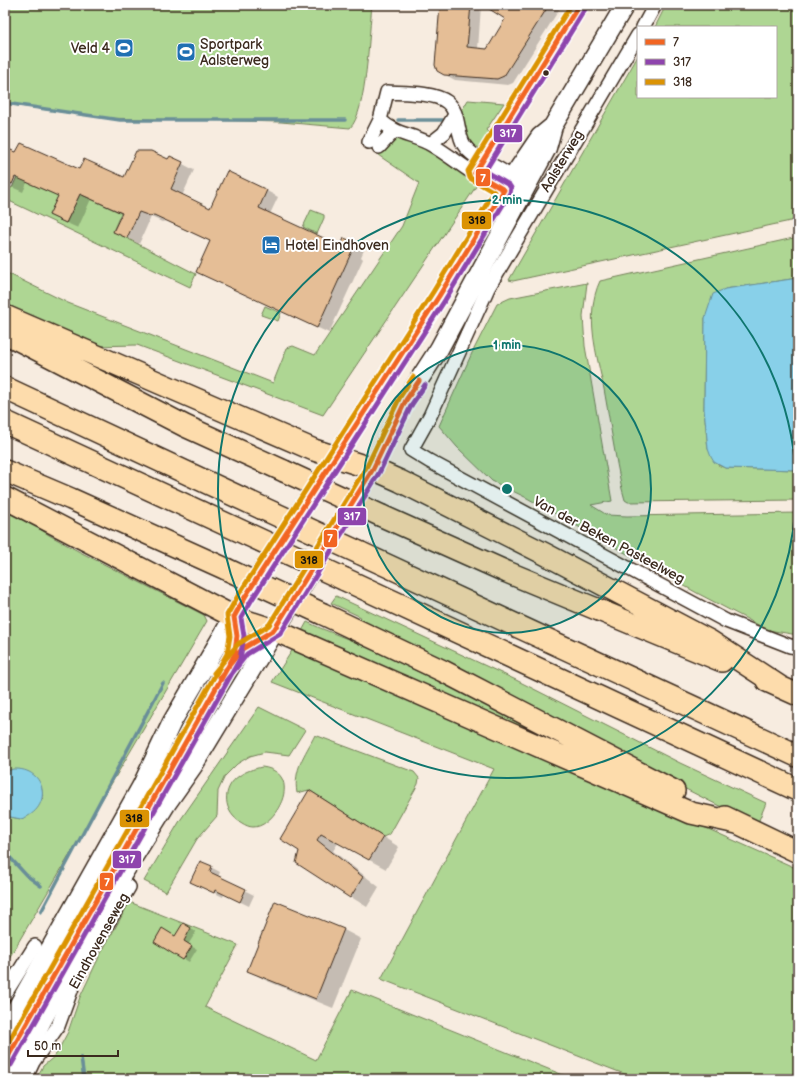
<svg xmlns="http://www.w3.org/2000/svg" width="803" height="1084" viewBox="0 0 803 1084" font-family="'Balsamiq Sans',sans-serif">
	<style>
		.green { fill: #aed693; stroke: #748058 }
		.water { fill: #88d0e9; stroke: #698e98 }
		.shadow { fill: #0003 }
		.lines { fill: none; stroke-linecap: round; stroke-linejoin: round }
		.stream { stroke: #698e98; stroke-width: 3.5 }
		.building { fill: #e5be96; stroke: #3b2a1e }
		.minor-casing { stroke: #3b2a1e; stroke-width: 16 }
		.secondary-casing { stroke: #3b2a1e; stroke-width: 21 }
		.trunk-casing { stroke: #3b2a1e; stroke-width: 24 }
		.motorway-casing { stroke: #3b2a1e; stroke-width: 25 }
		.minor { stroke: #fff; stroke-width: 13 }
		.secondary { stroke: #fff; stroke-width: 18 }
		.trunk { stroke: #fddcac; stroke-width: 21 }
		.motorway { stroke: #fddcac; stroke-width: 22 }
		.trunk-bridge-casing { stroke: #3b2a1e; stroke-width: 24; stroke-linecap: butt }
		.motorway-bridge-casing { stroke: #3b2a1e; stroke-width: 25; stroke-linecap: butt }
		.trunk-bridge { stroke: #fddcac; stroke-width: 21 }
		.motorway-bridge { stroke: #fddcac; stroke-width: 22 }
		.bus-1-casing { stroke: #fff; stroke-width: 8 }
		.bus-2-casing { stroke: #fff; stroke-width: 8 }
		.bus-3-casing { stroke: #fff; stroke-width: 8 }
		.bus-1 { stroke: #f26522; stroke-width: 5 }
		.bus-2 { stroke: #8e44ad; stroke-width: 5 }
		.bus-3 { stroke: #db9304; stroke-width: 5 }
		.ring { fill: none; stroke: #0f766e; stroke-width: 2 }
		.bus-dot { fill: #3b2a1e; stroke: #fff; stroke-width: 1.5 }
		.labels { text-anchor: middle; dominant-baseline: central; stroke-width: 4; stroke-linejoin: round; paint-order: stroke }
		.poi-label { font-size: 14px; fill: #3b2a1e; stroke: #fff; text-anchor: start }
		.street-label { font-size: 14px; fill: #3b2a1e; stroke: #fff }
		.centre { fill: #0f766e; stroke: #fff; stroke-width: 2 }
		.ring-label { font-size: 12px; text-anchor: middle; font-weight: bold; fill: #0f766e; stroke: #fff; stroke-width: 4; stroke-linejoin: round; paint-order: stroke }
		.line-badge { stroke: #fff; stroke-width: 1.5 }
		.badge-label { font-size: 11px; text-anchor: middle; font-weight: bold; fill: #fff }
		.pale-badge-label { font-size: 11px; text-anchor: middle; font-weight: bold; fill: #111 }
	</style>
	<rect width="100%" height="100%" fill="#f7ece0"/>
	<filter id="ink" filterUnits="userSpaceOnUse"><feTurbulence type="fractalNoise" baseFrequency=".025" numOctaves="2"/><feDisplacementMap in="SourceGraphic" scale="8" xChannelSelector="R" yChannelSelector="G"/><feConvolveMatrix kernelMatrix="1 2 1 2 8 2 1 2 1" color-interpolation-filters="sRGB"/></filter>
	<g filter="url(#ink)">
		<path class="green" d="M 5,5 L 372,5 C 369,31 367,112 350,128 L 281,122 L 103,118 L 5,104 Z
			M 666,5 L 798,5 L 797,203 L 795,220 L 513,281 L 509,280 L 638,56 L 638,97 L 776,97 L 776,27 L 655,27 Z
			M 468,100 L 504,103 L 486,130 L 490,134 L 478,152 L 470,147 L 459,115 Z
			M 396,137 L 416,141 L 479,182 L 323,415 L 137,345 L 93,346 L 5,309 L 5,272 L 68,303 L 273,383 L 287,348 L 293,346 L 315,355 L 402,226 L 419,183 L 378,155 L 381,149 Z
			M 17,177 L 59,195 L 49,215 L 66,223 L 80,194 L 121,213 L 113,231 L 196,274 L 190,287 L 5,199 L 5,185 L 12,188 Z
			M 311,210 L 324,215 L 324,218 L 317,234 L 303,227 Z
			M 798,237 L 798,278 L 725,289 L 705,318 L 704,409 L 708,449 L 718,465 L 725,468 L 798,470 L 798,500 L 628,502 L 625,500 L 622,489 C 615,456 610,422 604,389 C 597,355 584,315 600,281 Z
			M 587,283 L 583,316 L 585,346 L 612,501 L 591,505 L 607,515 L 627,516 L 798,513 L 798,635 L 768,630 L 697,593 L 527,498 L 492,481 L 457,447 L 439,426 L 472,353 L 497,304 L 510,298 Z
			M 265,306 L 281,313 L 278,321 L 261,315 Z
			M 5,506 L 49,535 L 78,551 L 204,615 L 207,621 L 5,965 L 5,816 L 21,819 L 43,798 L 41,786 L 7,771 L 5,772 Z
			M 336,596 L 516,680 L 680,763 L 766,803 L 757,825 L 357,623 L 361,617 L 331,603 Z
			M 307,622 C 325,631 345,637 364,646 C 456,689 547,734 637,781 L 302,631 Z
			M 293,649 L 338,664 L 798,869 L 798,1079 L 637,1079 L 381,979 L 494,769 L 272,682 Z
			M 259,707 L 305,730 L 289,755 L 265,752 L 250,756 L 237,764 L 225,776 L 218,791 L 217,816 L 197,839 L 166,892 L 144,881 L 181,819 Z
			M 315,735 L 414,772 L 419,778 L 418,784 L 390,834 L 383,837 L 309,790 L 297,793 C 293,769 305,755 315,735 Z
			M 262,767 C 306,773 275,828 253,827 C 249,827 245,825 242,823 C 223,813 221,788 239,776 C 246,771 253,769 262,767 Z
			M 132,903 L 238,945 L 205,1007 L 316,1060 L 352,990 L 573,1079 L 36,1079 L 43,1066 L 55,1056 L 68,1032 L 80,997 L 100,955 L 128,905 Z"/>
		<path class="water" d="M 798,278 L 798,470 L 725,468 L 714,462 L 711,457 L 708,449 L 704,409 L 705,318 L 713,294 L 725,289 Z
			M 13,769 C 47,767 54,809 21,819 L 5,816 L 5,772 Z"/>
		<path class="shadow" d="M 441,5 L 481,5 L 478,49 L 487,50 L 506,19 L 485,5 L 562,5 L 513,83 L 508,85 L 455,80 L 440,72 Z
			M 5,148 L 17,154 L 80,171 L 124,179 L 169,160 L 170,157 L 194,170 L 182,196 L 211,209 L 267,191 L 278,197 L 270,214 L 341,247 L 353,243 L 364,250 L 361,257 L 363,259 L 329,333 L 209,278 L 211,242 L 166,221 L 162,222 L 151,217 L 139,244 L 115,231 L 123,214 L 91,199 L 78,228 L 62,221 L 51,215 L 59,197 L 27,183 L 23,192 L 5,184 Z
			M 326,801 L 399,847 L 386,869 L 338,843 L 333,851 L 379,887 L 367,907 L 297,863 Z
			M 201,862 L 220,872 L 218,877 L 254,895 L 249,906 L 224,894 L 223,897 L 200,886 Z
			M 184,924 L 196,932 L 188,945 L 197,949 L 189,962 L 155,941 L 175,937 Z
			M 344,930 L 361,939 L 333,1008 L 265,980 L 248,970 Z"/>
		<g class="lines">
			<path class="stream" d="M 5,103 L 120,120 L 345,120
				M 398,120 L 443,120
				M 5,852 L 26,875 L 41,886
				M 41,912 L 163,683
				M 81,1057 L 84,1079"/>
		</g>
		<path class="building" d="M 440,5 L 471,5 L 467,47 L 487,49 L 505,19 L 483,5 L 549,5 L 504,76 L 497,79 L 444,75 L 437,71 L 435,65 Z
			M 21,143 L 79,169 L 84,159 L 124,177 L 136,151 L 151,151 L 168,159 L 170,156 L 183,162 L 171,189 L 210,208 L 227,171 L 267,190 L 259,208 L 341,246 L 344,238 L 354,242 L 350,250 L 352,251 L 317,328 L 196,272 L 210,241 L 154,215 L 150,216 L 139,212 L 127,238 L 113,232 L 122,213 L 80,194 L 66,223 L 49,215 L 58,196 L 15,177 L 12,184 L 5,181 L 5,156 L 8,149 L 16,152 Z
			M 309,790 L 383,837 L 369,860 L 321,834 L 317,840 L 363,877 L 350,898 L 296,863 L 299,851 L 280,839 Z
			M 200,861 L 212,866 L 210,872 L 246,889 L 240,902 L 215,890 L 214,893 L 190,882 Z
			M 275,901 L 344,929 L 316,999 L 247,971 Z
			M 183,923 L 191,928 L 184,941 L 192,946 L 183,960 L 154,942 L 162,928 L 175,936 Z"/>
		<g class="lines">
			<g class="minor-casing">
				<path id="minor" d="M 643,27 L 655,5
					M 638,35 L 488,288 L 430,416 L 411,450 L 429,461 L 726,621 L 790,646 L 798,647
					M 380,120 C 397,136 413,134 432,145 C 456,159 484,185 511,192
					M 369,142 L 380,120 L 387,92 C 404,93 434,92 447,102 C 460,112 456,132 464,145 C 476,164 506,165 516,185
					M 430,144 L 444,133 L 455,115
					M 379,147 L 394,131
					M 5,994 L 35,946
					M 25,1079 L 33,1062 L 58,1026 L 73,985 L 82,967 L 129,887"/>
			</g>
			<g class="secondary-casing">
				<path id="secondary" d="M 5,1029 L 141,787 L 172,722 L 245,597 L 439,296 L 504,190 L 540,137 L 551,128
					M 11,1079 L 106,901 L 167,803 L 193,766 L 373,469 L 406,400 L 439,349 L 547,148 L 553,126 L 625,5"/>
			</g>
			<g class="trunk-casing">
				<path id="trunk" d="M 5,316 L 314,450 L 373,469 L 400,481 L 545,554 L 710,641 L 779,686
					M 5,333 L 185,426 L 284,471
					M 5,471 L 71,499 L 226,569
					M 5,498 L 234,617 L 274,630 L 691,813 L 737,823
					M 382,516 L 507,572 L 722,661
					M 323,614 L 443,671 L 674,791
					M 767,681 L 798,695
					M 725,817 L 798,852"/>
			</g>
			<g class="motorway-casing">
				<path id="motorway" d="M 5,388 L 262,508
					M 5,422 L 247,534
					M 360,553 L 798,756
					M 344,579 L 798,790"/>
			</g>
			<use href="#minor" class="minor"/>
			<use href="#secondary" class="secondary"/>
			<use href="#trunk" class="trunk"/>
			<use href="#motorway" class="motorway"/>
			<g class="trunk-bridge-casing">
				<path id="trunk-bridge" d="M 284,471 L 382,516
					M 226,569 L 323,614"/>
			</g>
			<g class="motorway-bridge-casing">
				<path id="motorway-bridge" d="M 262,508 L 360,553
					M 247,534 L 344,579"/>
			</g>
			<use href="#trunk-bridge" class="trunk-bridge"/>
			<use href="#motorway-bridge" class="motorway-bridge"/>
			<g class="bus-1-casing">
				<path id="bus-1" d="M 220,677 L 242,649 L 274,630 L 373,469 L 406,400 L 419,381
					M 5,1062 L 234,656 L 237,636 L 234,617 L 245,597 L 439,296 L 504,190 L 475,173 L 579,5"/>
			</g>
			<g class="bus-2-casing">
				<path id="bus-2" d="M 226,681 L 247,654 L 280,634 L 379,473 L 412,404 L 425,385
					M 11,1065 L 240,659 L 244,636 L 241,618 L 251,601 L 445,300 L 510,193 L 511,188 L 509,185 L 485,171 L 585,9"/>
			</g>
			<g class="bus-3-casing">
				<path id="bus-3" d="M 214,673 L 238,644 L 269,625 L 367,466 L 400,397 L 413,377
					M 5,1048 L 227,654 L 230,636 L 227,615 L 239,594 L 433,292 L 494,192 L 470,178 L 468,171 L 571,5"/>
			</g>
			<use href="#bus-1" class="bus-1"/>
			<use href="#bus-2" class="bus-2"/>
			<use href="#bus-3" class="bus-3"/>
		</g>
	</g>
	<circle cx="507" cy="489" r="144" fill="#0f766e" fill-opacity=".12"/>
	<g class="ring">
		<circle cx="507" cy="489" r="144"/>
		<circle cx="507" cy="489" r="289"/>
	</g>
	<defs>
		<g id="stadium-square" transform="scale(1)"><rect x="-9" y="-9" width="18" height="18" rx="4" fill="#1f6fb2" stroke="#fff"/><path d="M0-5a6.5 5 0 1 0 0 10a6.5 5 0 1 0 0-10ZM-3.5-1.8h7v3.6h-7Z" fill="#fff"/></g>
		<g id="hotel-square" transform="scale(1)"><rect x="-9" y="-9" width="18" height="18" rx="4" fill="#1f6fb2" stroke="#fff"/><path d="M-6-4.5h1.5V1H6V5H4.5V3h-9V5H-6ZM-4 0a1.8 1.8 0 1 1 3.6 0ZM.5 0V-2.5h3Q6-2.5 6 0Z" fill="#fff"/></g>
	</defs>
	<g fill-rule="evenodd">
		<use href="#stadium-square" x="124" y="48"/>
		<use href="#stadium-square" x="186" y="52"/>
		<use href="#hotel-square" x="271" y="245"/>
	</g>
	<circle class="bus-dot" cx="546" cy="73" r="3.5"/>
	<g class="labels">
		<g class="poi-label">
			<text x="200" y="44">Sportpark<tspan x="200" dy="16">Aalsterweg</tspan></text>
			<text x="110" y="48" text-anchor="end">Veld 4</text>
			<text x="285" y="245">Hotel Eindhoven</text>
		</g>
		<g class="street-label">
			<text transform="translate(562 161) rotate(-59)">Aalsterweg</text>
			<text transform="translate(609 540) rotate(28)">Van der Beken Pasteelweg</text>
			<text transform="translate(99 941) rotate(-61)">Eindhovenseweg</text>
		</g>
	</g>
	<circle cx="507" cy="489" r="6" class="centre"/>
	<g class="ring-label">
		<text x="507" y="204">2 min</text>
		<text x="507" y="349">1 min</text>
	</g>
	<g class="line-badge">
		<rect x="493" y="124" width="30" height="19" rx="4" fill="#8e44ad"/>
		<rect x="475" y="168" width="16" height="19" rx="4" fill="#f26522"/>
		<rect x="461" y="211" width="31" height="19" rx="4" fill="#db9304"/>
		<rect x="337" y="507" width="30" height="19" rx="4" fill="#8e44ad"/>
		<rect x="323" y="529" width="15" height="19" rx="4" fill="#f26522"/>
		<rect x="294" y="550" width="30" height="19" rx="4" fill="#db9304"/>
		<rect x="119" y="809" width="31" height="19" rx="4" fill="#db9304"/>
		<rect x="112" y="850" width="30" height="19" rx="4" fill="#8e44ad"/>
		<rect x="99" y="872" width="15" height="19" rx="4" fill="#f26522"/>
	</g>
	<g class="badge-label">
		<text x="508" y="137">317</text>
		<text x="483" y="182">7</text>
		<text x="352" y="520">317</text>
		<text x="330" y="542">7</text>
		<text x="127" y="863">317</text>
		<text x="107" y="886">7</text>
	</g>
	<g class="pale-badge-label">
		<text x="477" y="224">318</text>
		<text x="309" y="564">318</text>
		<text x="134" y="822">318</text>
	</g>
	<rect width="803" height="1084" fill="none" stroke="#fff" stroke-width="20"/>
	<rect x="10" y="10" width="783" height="1064" fill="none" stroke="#3b2a1e" stroke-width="1.5" filter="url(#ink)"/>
	<rect x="637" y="26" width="140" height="72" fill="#ffffff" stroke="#b1aaa5"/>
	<rect x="645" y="39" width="20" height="6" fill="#f26522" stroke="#b1aaa5"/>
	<text x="673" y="46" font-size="12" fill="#3b2a1e">7</text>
	<rect x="645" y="59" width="20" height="6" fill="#8e44ad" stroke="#b1aaa5"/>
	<text x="673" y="66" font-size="12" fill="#3b2a1e">317</text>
	<rect x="645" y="79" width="20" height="6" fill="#db9304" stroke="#b1aaa5"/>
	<text x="673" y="86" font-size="12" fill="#3b2a1e">318</text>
	<path d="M28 1050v6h90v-6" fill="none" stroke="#3b2a1e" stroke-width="2"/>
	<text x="34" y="1050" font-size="12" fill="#3b2a1e" stroke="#ffffff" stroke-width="3" paint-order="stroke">50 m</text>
</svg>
